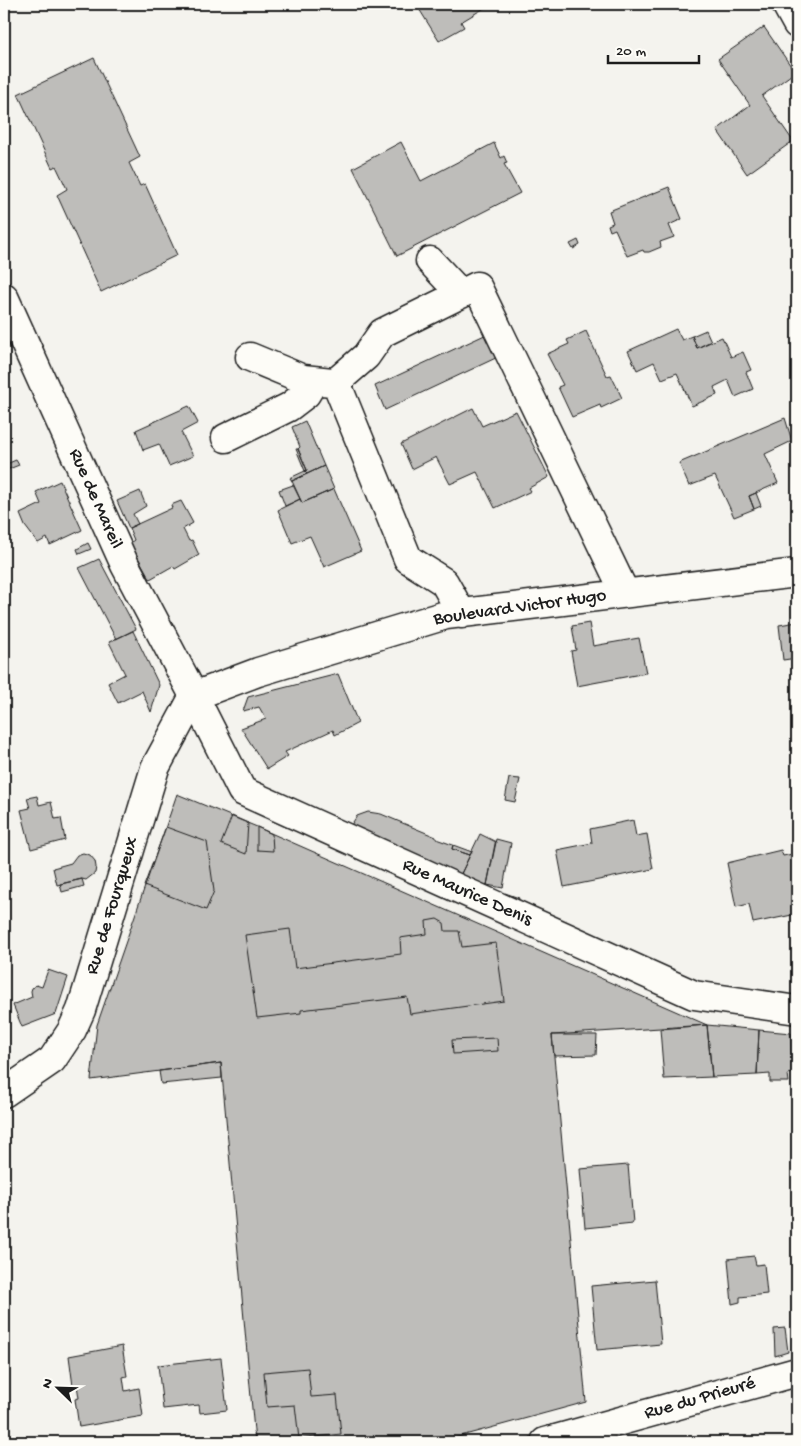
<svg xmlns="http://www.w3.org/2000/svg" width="801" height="1446" viewBox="0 0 801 1446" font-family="'Gochi Hand',sans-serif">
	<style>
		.building { fill: #bebdba; stroke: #1c1c1c }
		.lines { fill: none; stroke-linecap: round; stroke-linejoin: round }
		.minor-casing { stroke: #1c1c1c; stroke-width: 31 }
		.major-casing { stroke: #1c1c1c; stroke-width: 31 }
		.minor { stroke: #fdfcf7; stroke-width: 28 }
		.major { stroke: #fdfcf7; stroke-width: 28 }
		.labels { text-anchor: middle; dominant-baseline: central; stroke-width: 4; stroke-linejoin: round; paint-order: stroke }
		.street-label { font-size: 19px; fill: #1c1c1c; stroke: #fdfcf7 }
	</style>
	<rect width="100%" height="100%" fill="#f4f3ee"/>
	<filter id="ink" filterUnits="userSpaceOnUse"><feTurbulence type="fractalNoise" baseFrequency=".02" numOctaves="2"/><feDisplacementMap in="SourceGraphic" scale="10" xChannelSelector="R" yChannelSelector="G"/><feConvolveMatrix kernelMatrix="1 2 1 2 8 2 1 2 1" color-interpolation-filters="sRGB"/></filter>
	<g filter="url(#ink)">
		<path class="building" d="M 416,4 L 491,4 L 461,22 L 464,27 L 439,41 Z
			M 764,27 L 795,72 L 762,96 L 793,141 L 747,174 L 717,130 L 750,105 L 718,59 Z
			M 94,58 L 140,157 L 129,163 L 140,186 L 145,184 L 177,255 L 101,292 L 57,195 L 67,189 L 56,166 L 52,168 L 18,94 Z
			M 401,142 L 421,181 L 494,143 L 501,158 L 504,156 L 507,163 L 504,164 L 520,193 L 397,256 L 353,168 Z
			M 669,187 L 682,219 L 669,225 L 674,237 L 660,242 L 661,247 L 649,252 L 644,252 L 643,250 L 627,256 L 615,229 L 610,231 L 608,225 L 613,223 L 609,211 Z
			M 578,240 L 580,245 L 573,249 L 570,244 Z
			M 676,329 L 682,340 L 692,336 L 697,348 L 722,337 L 731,357 L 743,352 L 751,370 L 746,372 L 753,389 L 735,397 L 728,380 L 714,387 L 717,395 L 692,406 L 677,373 L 662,379 L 654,362 L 637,370 L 628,351 Z
			M 706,330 L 711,341 L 697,348 L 692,336 Z
			M 586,331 L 607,376 L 611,375 L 622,398 L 601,408 L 600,405 L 572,417 L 558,387 L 563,385 L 547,354 L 569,344 L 567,340 Z
			M 489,333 L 500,356 L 385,410 L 375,386 Z
			M 189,406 L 198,423 L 181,432 L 193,456 L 169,466 L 159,444 L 143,450 L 136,430 Z
			M 473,408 L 482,426 L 516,411 L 549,477 L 529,488 L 531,491 L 495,508 L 477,472 L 450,484 L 436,457 L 412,469 L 401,444 Z
			M 785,418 L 792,441 L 765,454 L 778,483 L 749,496 L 754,509 L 734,517 L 715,476 L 689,486 L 679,463 Z
			M 305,421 L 324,466 L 307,474 L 305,471 L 307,470 L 298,449 L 300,447 L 292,427 Z
			M 296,449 L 298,449 L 307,470 L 305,471 Z
			M 16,460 L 19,465 L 4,471 L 4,465 Z
			M 324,466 L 334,489 L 302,503 L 292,481 Z
			M 305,471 L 307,474 L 292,481 L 290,478 Z
			M 60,481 L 82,530 L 50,545 L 47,538 L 38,543 L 25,526 L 20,514 L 41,504 L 36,492 Z
			M 293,485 L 300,499 L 285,506 L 279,490 Z
			M 334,489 L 361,551 L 324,567 L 310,536 L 292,543 L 278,510 L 300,499 L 302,503 Z
			M 140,491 L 146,506 L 133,514 L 138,524 L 129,528 L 117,501 Z
			M 756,493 L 761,506 L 754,509 L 749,496 Z
			M 181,501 L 193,523 L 183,529 L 189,541 L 192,540 L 199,555 L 175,569 L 173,566 L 150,579 L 130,543 L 134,540 L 129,528 L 172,508 L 171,505 Z
			M 88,543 L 91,549 L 79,554 L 77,549 Z
			M 99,559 L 136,629 L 116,639 L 79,568 Z
			M 797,622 L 797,658 L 783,660 L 779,625 Z
			M 589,623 L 593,646 L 639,638 L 646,673 L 577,686 L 571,651 L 576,650 L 572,626 Z
			M 133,631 L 159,685 L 151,712 L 142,691 L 118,703 L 108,683 L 125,674 L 109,642 Z
			M 338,674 L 358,723 L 335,735 L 333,730 L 285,752 L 288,756 L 267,769 L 241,728 L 266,719 L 259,707 L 243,711 L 248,697 Z
			M 509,778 L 520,779 L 515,802 L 505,800 Z
			M 177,794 L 257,827 L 707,1025 L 552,1035 L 586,1402 L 439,1442 L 255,1442 L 221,1063 L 91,1080 L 97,1025 Z
			M 37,796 L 39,805 L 51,802 L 55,819 L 61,818 L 65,840 L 31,849 L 21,810 L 30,808 L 27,798 Z
			M 368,812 L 381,814 L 436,837 L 436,839 L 453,845 L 452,849 L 470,855 L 458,880 L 349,828 L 357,816 Z
			M 232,816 L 248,823 L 246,854 L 221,844 Z
			M 633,820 L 636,836 L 647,834 L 653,869 L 564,887 L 557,850 L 592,843 L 590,829 Z
			M 166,827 L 207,842 L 214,891 L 206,910 L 144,886 Z
			M 257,827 L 272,834 L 273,851 L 257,850 Z
			M 480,834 L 496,842 L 487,885 L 458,880 Z
			M 496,839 L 511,843 L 503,888 L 487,885 Z
			M 453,845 L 472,852 L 470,855 L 452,849 Z
			M 781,850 L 783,856 L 797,853 L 797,914 L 753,923 L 749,904 L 736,907 L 727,863 Z
			M 83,853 L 90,855 L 95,861 L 96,867 L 95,873 L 86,880 L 82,879 L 57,885 L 53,868 L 71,863 L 77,855 Z
			M 82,879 L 84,886 L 62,892 L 60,884 Z
			M 505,893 L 519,898 L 516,907 L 504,901 Z
			M 437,919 L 444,923 L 445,931 L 459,931 L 462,947 L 496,943 L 504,1001 L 410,1014 L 407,997 L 301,1010 L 301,1013 L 257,1018 L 245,935 L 290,929 L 295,968 L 401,954 L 400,938 L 427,934 L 426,921 Z
			M 48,970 L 68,977 L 56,1014 L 22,1027 L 13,1005 L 32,997 L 31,991 L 32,988 L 36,985 L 42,987 Z
			M 707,1025 L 712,1077 L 664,1079 L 660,1029 Z
			M 707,1025 L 759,1030 L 757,1075 L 712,1077 Z
			M 759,1030 L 791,1033 L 792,1073 L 788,1074 L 789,1082 L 770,1082 L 770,1074 L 757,1075 Z
			M 552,1035 L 597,1035 L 596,1055 L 554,1056 Z
			M 497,1038 L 498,1051 L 453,1054 L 452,1040 Z
			M 221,1063 L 222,1078 L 161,1084 L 159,1071 Z
			M 628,1165 L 633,1223 L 585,1228 L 580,1169 Z
			M 754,1256 L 756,1265 L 764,1264 L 767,1294 L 740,1297 L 740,1302 L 732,1304 L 728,1259 Z
			M 655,1280 L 661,1344 L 597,1350 L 591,1286 Z
			M 785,1328 L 788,1352 L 775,1356 L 774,1329 Z
			M 122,1346 L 127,1376 L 123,1377 L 125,1391 L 139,1388 L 143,1416 L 79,1427 L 75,1399 L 79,1398 L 77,1385 L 73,1386 L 69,1356 Z
			M 221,1358 L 227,1410 L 200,1413 L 199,1405 L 163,1409 L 158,1365 Z
			M 308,1368 L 311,1397 L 337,1395 L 341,1434 L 299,1439 L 295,1405 L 267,1407 L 264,1372 Z"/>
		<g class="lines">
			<g class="minor-casing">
				<path id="minor" d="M 786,4 L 797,24
					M 430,261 L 461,294
					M 250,357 L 303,379 L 332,382
					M 226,438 L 289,407 L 306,394 L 314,381
					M 797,573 L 446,615 L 258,672 L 194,696 L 242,791 L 694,995 L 797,1010
					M 462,614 L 444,582 L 408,559 L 336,382 L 366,356 L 382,333 L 477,286 L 625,593
					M 545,1442 L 797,1372"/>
			</g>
			<g class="major-casing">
				<path id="major" d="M 4,297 L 125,565 L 194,696 L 155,768 L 81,1010 L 72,1030 L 52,1060 L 4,1093"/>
			</g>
			<use href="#minor" class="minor"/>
			<use href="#major" class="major"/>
		</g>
	</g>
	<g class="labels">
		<g class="street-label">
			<text transform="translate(95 499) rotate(66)">Rue de Mareil</text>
			<text transform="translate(520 608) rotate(-8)">Boulevard Victor Hugo</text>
			<text transform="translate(467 893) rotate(24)">Rue Maurice Denis</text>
			<text transform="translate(113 906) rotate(-73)">Rue de Fourqueux</text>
			<text transform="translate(700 1399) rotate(-16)">Rue du Prieuré</text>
		</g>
	</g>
	<rect width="801" height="1446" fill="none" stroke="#fdfcf7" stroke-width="20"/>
	<rect x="10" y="10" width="781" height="1426" fill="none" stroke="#1c1c1c" stroke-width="2" filter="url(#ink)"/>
	<g transform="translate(58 1388) rotate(293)" stroke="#fdfcf7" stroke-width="4" paint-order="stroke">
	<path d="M0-4L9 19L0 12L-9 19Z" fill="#1c1c1c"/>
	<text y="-8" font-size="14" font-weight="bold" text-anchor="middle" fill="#1c1c1c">N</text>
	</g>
	<path d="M608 55v8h91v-8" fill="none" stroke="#1c1c1c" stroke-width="2.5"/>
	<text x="616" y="55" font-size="15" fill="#1c1c1c" stroke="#fdfcf7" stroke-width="4" paint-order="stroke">20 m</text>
</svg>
